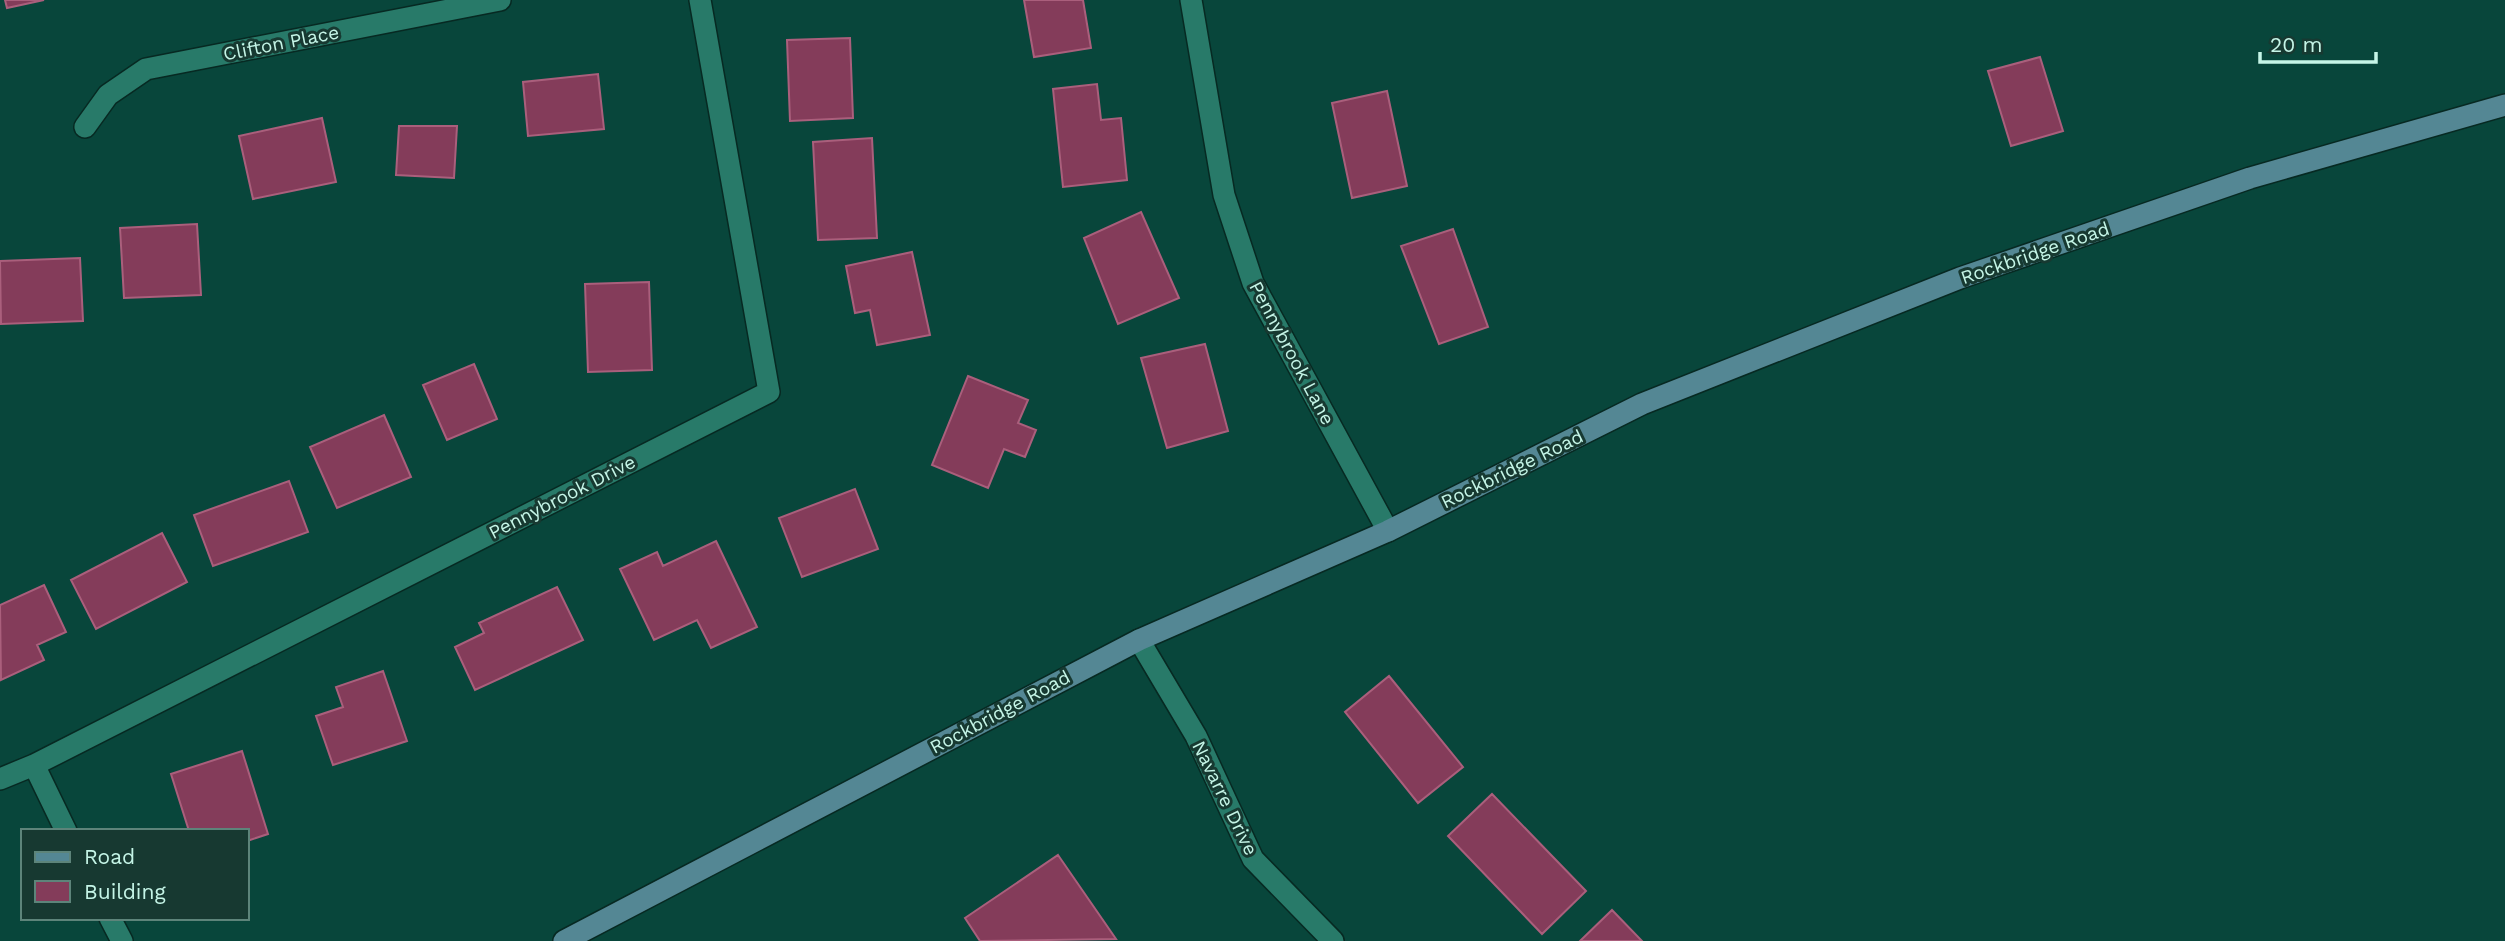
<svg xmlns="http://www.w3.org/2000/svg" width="2505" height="941" viewBox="0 0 2505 941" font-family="'Work Sans',sans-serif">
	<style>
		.building { fill: #843c5a; stroke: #aa5f7c; stroke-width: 2 }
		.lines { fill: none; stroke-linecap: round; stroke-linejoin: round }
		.street-casing { stroke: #072922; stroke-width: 24 }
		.secondary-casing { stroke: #072922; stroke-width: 24 }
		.street { stroke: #287a69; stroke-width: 21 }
		.secondary { stroke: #548794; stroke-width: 21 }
		.labels { text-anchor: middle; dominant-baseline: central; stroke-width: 6; stroke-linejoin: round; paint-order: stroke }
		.street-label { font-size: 19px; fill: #c5f5e7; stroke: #173931 }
	</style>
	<rect width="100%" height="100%" fill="#08463b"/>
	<path class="building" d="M 5,0 L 44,0 L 7,8 Z
		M 1024,0 L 1083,0 L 1091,48 L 1034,57 Z
		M 850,38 L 853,118 L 790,121 L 787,40 Z
		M 2040,57 L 2063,131 L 2011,146 L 1988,71 Z
		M 598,74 L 604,129 L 528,136 L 523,82 Z
		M 1097,84 L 1101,120 L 1121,118 L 1127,180 L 1063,187 L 1053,89 Z
		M 1387,91 L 1407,186 L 1352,198 L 1332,103 Z
		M 322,118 L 336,182 L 253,199 L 239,136 Z
		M 399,126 L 457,126 L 454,178 L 396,175 Z
		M 872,138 L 877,238 L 818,240 L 813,142 Z
		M 1141,212 L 1179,298 L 1118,324 L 1084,238 Z
		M 197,224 L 201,295 L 124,298 L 120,228 Z
		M 1453,229 L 1488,327 L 1439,344 L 1401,246 Z
		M 912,252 L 930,335 L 877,345 L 870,310 L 855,313 L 846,266 Z
		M 80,258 L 83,321 L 1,324 L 0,261 Z
		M 649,282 L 652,370 L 588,372 L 585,284 Z
		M 1205,344 L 1228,431 L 1167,448 L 1141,358 Z
		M 474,364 L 497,419 L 447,440 L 423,385 Z
		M 968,376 L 1028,400 L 1018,423 L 1036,430 L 1025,457 L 1004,449 L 988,488 L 932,465 Z
		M 384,415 L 411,477 L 337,508 L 310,447 Z
		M 289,481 L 308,532 L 213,566 L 194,515 Z
		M 855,489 L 878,549 L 802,577 L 779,518 Z
		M 162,533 L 187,582 L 96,629 L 71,580 Z
		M 716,541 L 757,627 L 711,648 L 697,620 L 654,640 L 620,569 L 657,552 L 663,566 Z
		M 44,585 L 66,632 L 37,645 L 44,660 L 1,680 L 0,605 Z
		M 557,587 L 583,640 L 475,690 L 455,647 L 484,633 L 479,623 Z
		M 383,671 L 407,741 L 333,765 L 316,716 L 343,707 L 336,687 Z
		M 1389,676 L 1463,767 L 1418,803 L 1345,712 Z
		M 242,751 L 268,834 L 247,841 L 247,831 L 189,831 L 171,774 Z
		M 1492,794 L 1586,891 L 1542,934 L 1448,836 Z
		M 1058,855 L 1116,939 L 980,941 L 965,918 Z
		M 1612,910 L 1642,941 L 1580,941 Z"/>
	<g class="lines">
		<g class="street-casing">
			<path id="street" d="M 1191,0 L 1224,195 L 1253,283 L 1388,531
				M 85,127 L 108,95 L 146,69 L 500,0
				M 1139,640 L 1196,736 L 1253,859 L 1333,941
				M 34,765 L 66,831
				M 0,779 L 34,765 L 769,392 L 700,0
				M 110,918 L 122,941"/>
		</g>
		<g class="secondary-casing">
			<path id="secondary" d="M 564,941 L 1139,640 L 1388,531 L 1642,404 L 1960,278 L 2250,178 L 2505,105"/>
		</g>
		<use href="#street" class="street"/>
		<use href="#secondary" class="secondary"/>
	</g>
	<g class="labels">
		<g class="street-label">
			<text transform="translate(281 43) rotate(-11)">Clifton Place</text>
			<text transform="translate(2035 253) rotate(-19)">Rockbridge Road</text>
			<text transform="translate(1292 353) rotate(62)">Pennybrook Lane</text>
			<text transform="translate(1512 469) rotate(-26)">Rockbridge Road</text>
			<text transform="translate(562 497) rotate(-27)">Pennybrook Drive</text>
			<text transform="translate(1000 712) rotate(-28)">Rockbridge Road</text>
			<text transform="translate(1225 798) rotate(64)">Navarre Drive</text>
		</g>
	</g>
	<rect x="21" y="829" width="228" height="91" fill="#173931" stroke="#5d847a" stroke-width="2"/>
	<rect x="35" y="852" width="35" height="10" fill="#548794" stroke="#5d847a" stroke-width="2"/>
	<text x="84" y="864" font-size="21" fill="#c5f5e7">Road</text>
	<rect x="35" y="881" width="35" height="21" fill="#843c5a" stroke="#5d847a" stroke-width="2"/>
	<text x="84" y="899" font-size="21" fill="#c5f5e7">Building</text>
	<path d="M2260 52v10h116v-10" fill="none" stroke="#c5f5e7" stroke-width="3.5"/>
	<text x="2270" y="52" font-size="21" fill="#c5f5e7" stroke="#173931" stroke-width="5" paint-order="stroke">20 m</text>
</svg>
